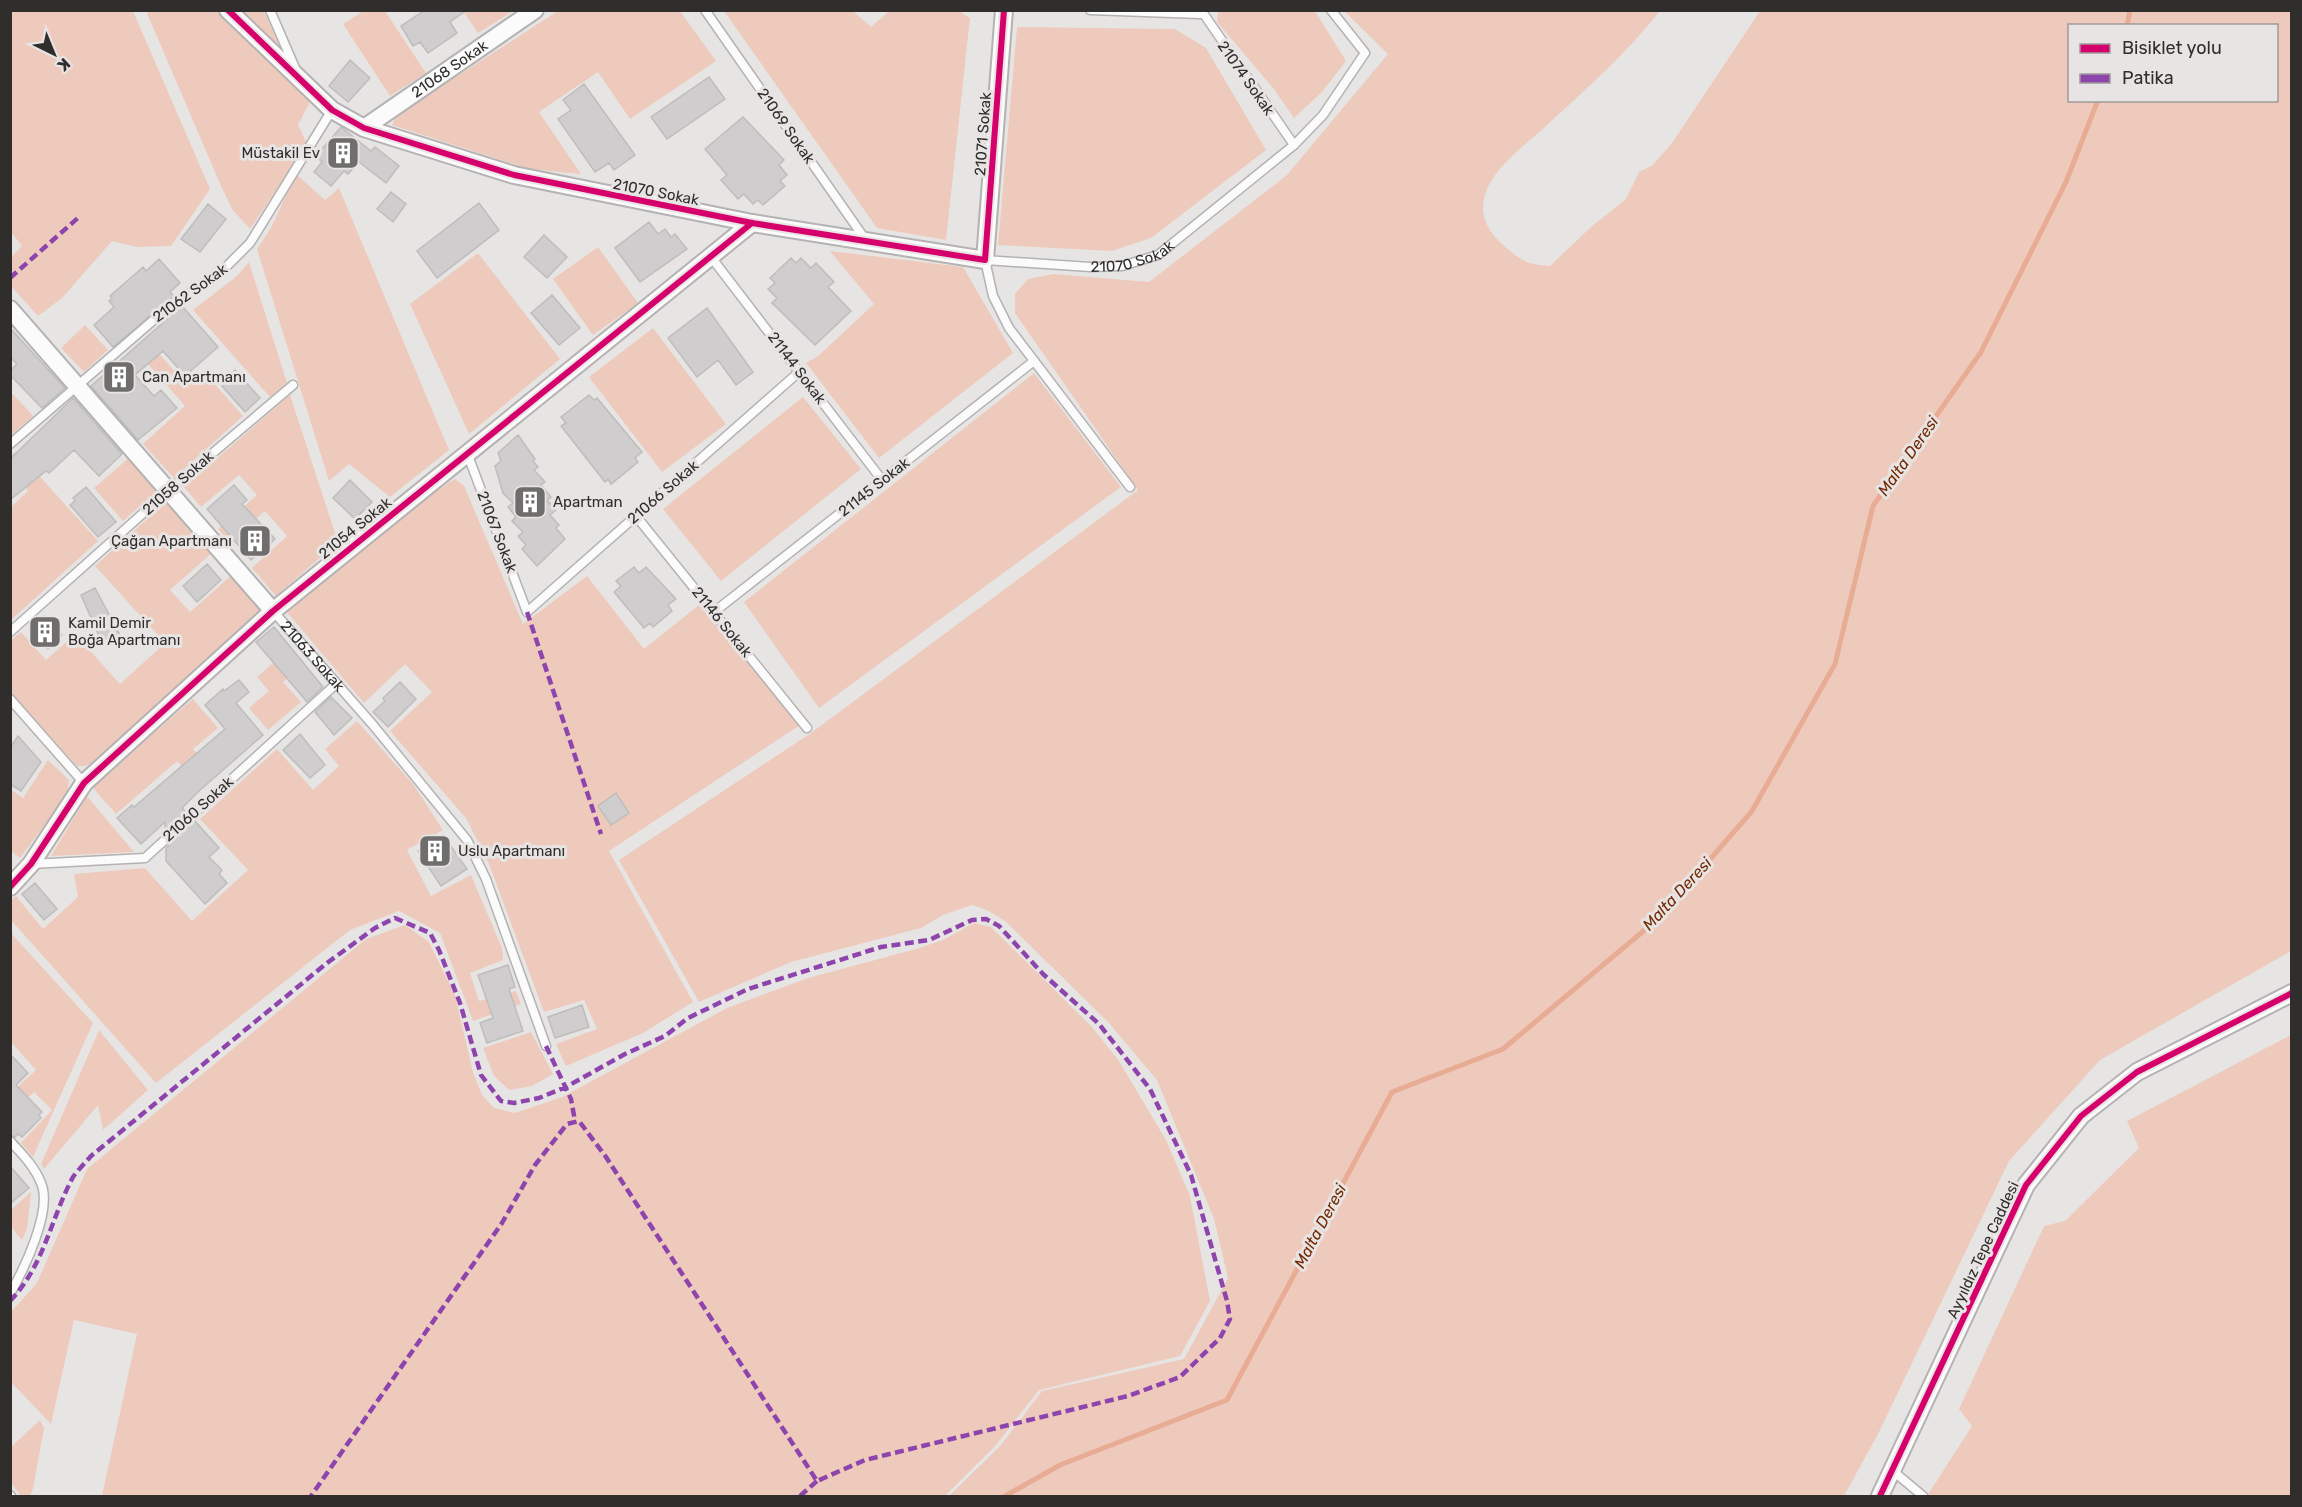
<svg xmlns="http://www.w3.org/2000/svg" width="2302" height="1507" viewBox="0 0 2302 1507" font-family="Rubik,sans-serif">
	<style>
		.green { fill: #eecabc; fill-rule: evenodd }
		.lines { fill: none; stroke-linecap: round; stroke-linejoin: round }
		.stream { stroke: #e8ac95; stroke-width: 5 }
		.building { fill: #cfcdcd; stroke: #bebdbc; stroke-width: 1.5 }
		.service-casing { stroke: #b4b2b2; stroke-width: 11 }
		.minor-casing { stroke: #b4b2b2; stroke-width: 20 }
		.service { stroke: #fbfbfb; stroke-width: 8 }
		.minor { stroke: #fbfbfb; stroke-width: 16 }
		.quiet { stroke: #8e44ad; stroke-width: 4.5; stroke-dasharray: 9 4.5; stroke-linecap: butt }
		.cycleway-casing { stroke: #e8e4e3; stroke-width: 10 }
		.cycleway { stroke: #d6006c; stroke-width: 6 }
		.labels { text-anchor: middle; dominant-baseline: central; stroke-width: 6; stroke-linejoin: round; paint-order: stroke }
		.street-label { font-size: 15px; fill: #2f2e2d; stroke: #e8e4e3 }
		.poi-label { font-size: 15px; fill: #2f2e2d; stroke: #e8e4e3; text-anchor: start }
		.water-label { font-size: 16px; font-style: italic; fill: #722802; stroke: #e8e4e3 }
	</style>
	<rect width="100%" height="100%" fill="#e7e5e4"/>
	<path class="green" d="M 11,10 L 133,11 L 210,189 L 171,246 L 137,247 L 112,241 L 62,298 L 38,316 L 11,286 L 11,257 L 22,246 L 11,232 Z
		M 365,10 L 385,11 L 426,73 L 390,96 L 343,24 Z
		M 146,11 L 221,11 L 312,98 L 298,125 L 307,144 L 250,229 L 232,209 L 221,186 Z
		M 239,11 L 264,11 L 281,50 Z
		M 463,11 L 513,11 L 478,33 Z
		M 558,11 L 680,11 L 716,61 L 630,119 L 598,72 L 539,112 L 581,174 L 529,169 L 392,125 L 397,115 Z
		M 724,11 L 853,11 L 871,27 L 889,11 L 959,11 L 970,18 L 946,240 L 877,228 Z
		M 1218,11 L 1315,11 L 1346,61 L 1322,92 L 1294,118 L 1273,88 L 1217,22 Z
		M 1344,11 L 1660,11 C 1626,54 1585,90 1544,128 C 1525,145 1500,163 1488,187 C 1478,209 1484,228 1502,244 C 1520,259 1525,265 1550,266 L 1591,227 L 1626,199 L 1639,172 L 1653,165 L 1672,143 L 1760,11 L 2291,11 L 2291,951 L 2100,1060 L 2009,1161 L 1879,1432 L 1844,1496 L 949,1496 L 1001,1445 L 1042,1391 L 1184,1359 L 1228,1278 L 1214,1219 L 1157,1080 L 1108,1022 L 1005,921 L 987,910 L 972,905 L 943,915 L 921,928 L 791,962 L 699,1002 L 619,860 L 811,733 L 1138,490 L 1015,313 L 1015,294 L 1028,279 L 1053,274 L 1149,282 L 1287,175 L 1388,54 ZM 2070,26 L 2276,26 L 2276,100 L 2070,100 Z
		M 1017,27 L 1175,29 L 1206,48 L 1266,150 L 1151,238 L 1112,251 L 998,245 Z
		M 296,174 L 325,200 L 339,188 L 449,450 L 390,497 L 349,464 L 329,481 L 257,249 L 271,228 Z
		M 598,247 L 638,303 L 593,335 L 553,279 Z
		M 830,251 L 963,267 L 1013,353 L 879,458 L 806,363 L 817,357 L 874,304 Z
		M 478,253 L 560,359 L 469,434 L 410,304 Z
		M 249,262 L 287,383 L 270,397 L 193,310 L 237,276 Z
		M 85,325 L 108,350 L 84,372 L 61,348 Z
		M 653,328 L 726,424 L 662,472 L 589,377 Z
		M 145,338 L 188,386 L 204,372 L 243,416 L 174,478 L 143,444 L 185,406 L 134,348 Z
		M 1034,373 L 1121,487 L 819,708 L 744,602 Z
		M 13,394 L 33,416 L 11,435 L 11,397 Z
		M 290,395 L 338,542 L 276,596 L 252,568 L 287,536 L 265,511 L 229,542 L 218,529 L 257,495 L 239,475 L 201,507 L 184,487 Z
		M 803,397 L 861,469 L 721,581 L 663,509 Z
		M 17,451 L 98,541 L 11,620 L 11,507 L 28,491 L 11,471 L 10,457 Z
		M 131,456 L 159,489 L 123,521 L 94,488 Z
		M 455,479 L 464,486 L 523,624 L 587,576 L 644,649 L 699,605 L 800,725 L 609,851 L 693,1002 L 643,1033 L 566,1066 L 556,1044 L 597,1029 L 584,1000 L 544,1012 L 489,864 L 466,818 L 390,731 L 432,692 L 405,664 L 364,703 L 286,611 L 393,522 C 415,511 432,492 455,479 Z
		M 167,501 L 213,552 L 170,590 L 190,612 L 233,574 L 264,608 L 94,762 L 85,766 L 77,766 L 11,693 L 10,641 L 21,632 L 46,660 L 75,634 L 120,684 L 165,643 L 95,566 Z
		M 291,647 L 305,663 L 283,682 L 301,702 L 268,730 L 249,708 L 269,691 L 257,677 Z
		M 193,699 L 218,728 L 193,749 L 217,776 L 201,789 L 177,761 L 116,814 L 92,787 Z
		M 357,721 L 413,784 L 443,830 L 407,850 L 431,896 L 471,875 L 502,948 L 503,960 L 470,973 L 479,1001 L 516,991 L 521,1004 L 473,1021 L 440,933 L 399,911 L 350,930 L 156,1083 L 11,920 L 10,901 L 16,896 L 43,929 L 78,897 L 74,874 L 145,868 L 192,921 L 248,870 L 200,819 L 277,749 L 313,790 L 339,766 L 325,749 Z
		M 48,760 L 69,780 L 67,795 L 20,858 L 11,851 L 10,789 L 23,798 Z
		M 87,796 L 134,852 L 51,856 Z
		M 974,923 L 991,927 L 1092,1027 L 1119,1061 L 1166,1140 L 1190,1196 L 1210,1301 L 1180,1356 L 1039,1390 L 997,1444 L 945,1496 L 102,1496 L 137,1334 L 74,1320 L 51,1424 L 11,1382 L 11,1312 L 37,1283 L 87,1169 L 366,939 L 405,925 L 429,942 L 455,995 L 473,1072 L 482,1095 L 494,1108 L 515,1113 L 562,1097 L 727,1008 L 808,978 L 916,949 L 943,940 Z
		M 11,933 L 93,1023 L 33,1157 L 21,1143 L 52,1110 L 34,1092 L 11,1113 L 11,1093 L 36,1070 L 11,1042 Z
		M 99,1030 L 148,1090 L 103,1130 L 98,1105 L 44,1169 L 41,1164 Z
		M 531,1032 L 553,1074 L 532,1086 L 509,1090 L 494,1076 L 483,1048 Z
		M 2291,1035 L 2291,1496 L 1927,1496 L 1972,1426 L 1959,1409 L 2044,1226 L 2065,1221 L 2139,1148 L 2127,1121 Z
		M 31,1192 L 27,1229 L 22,1240 L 11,1227 L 11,1210 Z
		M 40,1420 L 44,1428 L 33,1489 L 30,1496 L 21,1496 L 11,1483 L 11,1447 Z"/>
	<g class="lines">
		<path class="stream" d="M 2127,26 L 2130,10
			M 1005,1496 L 1060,1465 L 1227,1400 L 1392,1092 L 1503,1049 L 1659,918 L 1752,811 L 1835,664 L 1873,506 L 1981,352 L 2066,182 L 2098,100"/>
	</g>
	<path class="building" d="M 425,10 L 467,10 L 450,22 L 457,33 L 428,53 L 420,42 L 413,46 L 401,26 Z
		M 350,60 L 370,78 L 348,102 L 329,86 Z
		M 709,77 L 725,99 L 667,139 L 651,117 Z
		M 584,84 L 635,155 L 614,170 L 609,163 L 595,172 L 558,119 L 571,110 L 563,100 Z
		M 743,117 L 784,160 L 779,165 L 787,175 L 780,181 L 785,186 L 763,205 L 758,200 L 753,204 L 744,194 L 738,199 L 721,180 L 727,175 L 705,149 Z
		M 341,127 L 371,151 L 375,147 L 399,166 L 386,183 L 359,162 L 348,174 L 344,171 L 331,186 L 314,172 L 322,162 L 316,156 Z
		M 391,192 L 406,204 L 393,222 L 377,209 Z
		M 479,203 L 499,230 L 437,278 L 417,251 Z
		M 208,204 L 226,219 L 200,252 L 181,239 Z
		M 649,222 L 658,234 L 665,229 L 671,237 L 675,234 L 687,249 L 640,282 L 615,248 Z
		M 544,235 L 567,257 L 547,278 L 524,257 Z
		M 791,258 L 796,263 L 801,258 L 811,268 L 816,263 L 834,282 L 828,287 L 851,311 L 815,345 L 772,303 L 777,298 L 768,289 L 775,283 L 770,278 Z
		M 159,259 L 180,283 L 170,292 L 174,296 L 113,347 L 94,325 L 114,307 L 109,301 L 112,298 L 110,296 L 143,267 L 146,271 Z
		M 552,295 L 580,328 L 559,345 L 531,313 Z
		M 182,306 L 218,347 L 185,376 L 163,351 L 135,375 L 154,396 L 161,390 L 177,408 L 138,440 L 91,386 Z
		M 707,308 L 753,372 L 736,385 L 718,360 L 697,377 L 668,338 Z
		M 10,328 L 65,388 L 42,408 L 10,375 L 10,371 L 17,364 L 10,357 Z
		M 235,370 L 260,398 L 245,412 L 222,386 L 226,383 L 224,380 Z
		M 589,395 L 594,400 L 597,398 L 642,452 L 635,458 L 638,462 L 611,484 L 608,479 L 605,482 L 561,426 L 566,423 L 561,417 Z
		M 73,398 L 122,454 L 99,476 L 74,450 L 49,473 L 46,471 L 10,500 L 10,459 Z
		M 518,435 L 535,459 L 533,461 L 538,467 L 534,470 L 545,482 L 541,485 L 551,497 L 547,500 L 556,510 L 550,515 L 559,525 L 556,528 L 565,539 L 537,566 L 522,549 L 526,545 L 518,536 L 523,532 L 512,521 L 516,517 L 508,507 L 513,503 L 503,493 L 495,466 L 501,461 L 498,453 Z
		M 350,480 L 372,502 L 355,519 L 333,498 Z
		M 234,485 L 247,500 L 242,504 L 275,539 L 251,560 L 207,509 Z
		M 86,487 L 116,522 L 98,537 L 70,505 L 75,501 L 73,498 Z
		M 207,564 L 221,580 L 197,602 L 183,586 Z
		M 634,567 L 639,573 L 646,567 L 676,599 L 668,605 L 672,611 L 653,627 L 650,623 L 644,628 L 614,592 L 621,586 L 616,581 Z
		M 95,588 L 121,637 L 103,645 L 81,595 Z
		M 44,616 L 62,635 L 48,649 L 29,629 Z
		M 274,627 L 323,687 L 307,702 L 256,642 Z
		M 239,680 L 249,692 L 236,703 L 263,735 L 199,791 L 182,808 L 186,812 L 165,831 L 165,822 L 141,844 L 117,818 L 132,805 L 134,807 L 225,729 L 205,705 L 223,689 L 224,691 Z
		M 400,682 L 416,699 L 388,727 L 373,712 L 385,701 L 383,698 Z
		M 331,697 L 352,718 L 334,735 L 315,712 Z
		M 300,734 L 325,765 L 310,778 L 283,750 Z
		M 18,736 L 41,762 L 21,791 L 10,784 L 10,748 Z
		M 616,793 L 629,813 L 611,825 L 598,806 Z
		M 195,821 L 219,848 L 209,857 L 222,870 L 219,874 L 227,883 L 205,904 L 166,861 L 166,848 Z
		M 443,835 L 467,869 L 441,886 L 418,851 Z
		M 35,883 L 57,909 L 44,920 L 22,894 Z
		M 508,965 L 515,987 L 509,989 L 523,1031 L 487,1043 L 480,1023 L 493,1018 L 478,975 Z
		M 582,1005 L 589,1027 L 555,1038 L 548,1017 Z
		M 10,1054 L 28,1073 L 16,1085 L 42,1112 L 39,1115 L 41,1118 L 22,1137 L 18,1134 L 15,1137 L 10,1135 Z
		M 10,1166 L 29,1188 L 10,1204 Z"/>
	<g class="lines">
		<g class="service-casing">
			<g id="service">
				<path d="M 270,10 L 295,68"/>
				<path d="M 705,10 L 865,239"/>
				<path d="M 1090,10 L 1200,14"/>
				<path d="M 1201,10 L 1294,145"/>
				<path d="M 711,257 L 882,480"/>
				<path d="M 10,444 L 164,311 L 224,269 L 250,243 L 332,110"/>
				<path d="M 467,453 L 527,612 L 799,372"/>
				<path id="s1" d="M 1130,487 L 1009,328 L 993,296 L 985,260 L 1090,267 L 1122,266 L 1158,255 L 1294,145 L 1323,115 L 1365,53 L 1331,10"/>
				<path d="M 636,516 L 807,728"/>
				<path id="s2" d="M 273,611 L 373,725 L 467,840 L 486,879 L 546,1046"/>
				<path d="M 714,612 L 1034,361"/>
				<path d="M 10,632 L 168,491 L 293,385"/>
				<path d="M 10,699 L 84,783"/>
				<path d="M 31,864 L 145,858 L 336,684"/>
				<path d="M 10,1141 C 22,1154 35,1167 41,1183 C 53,1210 24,1269 10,1294"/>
				<path d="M 1893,1471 L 1923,1496"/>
				<path d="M 10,1495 L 11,1496"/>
			</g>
		</g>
		<g class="minor-casing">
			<g id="minor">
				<path d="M 228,10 L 332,110 L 364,128 L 514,175 L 752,223 L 985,260 L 1004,10"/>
				<path id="s3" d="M 364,128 L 535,10"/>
				<path d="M 10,309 L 273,611"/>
				<path d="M 10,887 L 31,864 L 84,783 L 273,611 L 752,223"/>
				<path d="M 1880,1496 L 2026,1185 L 2081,1116 L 2137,1072 L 2292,993"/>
			</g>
		</g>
		<use href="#service" class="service"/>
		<use href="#minor" class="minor"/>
		<path class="quiet" d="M 10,278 L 79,217
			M 527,612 L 601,834
			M 546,1046 L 571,1099 L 575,1121
			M 10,1301 C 44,1266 51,1218 73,1177 C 78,1170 85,1163 91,1156 L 327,963 L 375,928 L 395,918 L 430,933 L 439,950 L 460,1003 L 481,1075 L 501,1101 L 514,1103 L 539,1098 L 566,1087 L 625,1054 L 665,1036 L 688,1018 L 748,989 L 881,947 L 929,940 L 972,920 L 986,919 L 999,926 L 1043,974 L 1099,1024 L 1150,1089 L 1191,1175 L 1227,1301 L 1230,1319 L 1220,1338 L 1180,1377 L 1128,1396 L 865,1460 L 817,1481 L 606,1157 L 579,1121 L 567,1124 L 535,1165 L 502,1223 L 311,1496
			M 800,1496 L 817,1481"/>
		<g class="cycleway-casing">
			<path id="cycleway" d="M 228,10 L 332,110 L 364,128 L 514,175 L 752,223 L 985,260 L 1004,10
				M 10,887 L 31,864 L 84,783 L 273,611 L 752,223
				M 1880,1496 L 2026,1185 L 2081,1116 L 2137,1072 L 2292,993"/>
		</g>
		<use href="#cycleway" class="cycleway"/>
	</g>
	<defs>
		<g id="building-square" transform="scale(1.725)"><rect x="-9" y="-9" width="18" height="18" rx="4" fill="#6f6e6d" stroke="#e8e4e3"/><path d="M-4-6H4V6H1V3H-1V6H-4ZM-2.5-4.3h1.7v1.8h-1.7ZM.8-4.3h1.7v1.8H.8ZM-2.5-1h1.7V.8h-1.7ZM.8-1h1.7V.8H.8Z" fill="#fff"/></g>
	</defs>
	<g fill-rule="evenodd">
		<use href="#building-square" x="343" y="153"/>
		<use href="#building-square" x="119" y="377"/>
		<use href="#building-square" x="530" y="502"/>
		<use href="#building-square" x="255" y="541"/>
		<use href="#building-square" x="45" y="632"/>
		<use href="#building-square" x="435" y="851"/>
	</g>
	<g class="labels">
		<g class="street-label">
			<text stroke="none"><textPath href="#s3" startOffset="104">21068 Sokak</textPath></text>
			<text transform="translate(1246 78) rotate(55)">21074 Sokak</text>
			<text transform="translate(786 126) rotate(55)">21069 Sokak</text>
			<text transform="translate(983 134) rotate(-86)">21071 Sokak</text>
			<text transform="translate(656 192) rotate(11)">21070 Sokak</text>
			<text stroke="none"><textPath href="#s1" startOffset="422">21070 Sokak</textPath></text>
			<text transform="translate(190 293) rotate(-36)">21062 Sokak</text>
			<text transform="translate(797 368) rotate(53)">21144 Sokak</text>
			<text transform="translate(178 483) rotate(-41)">21058 Sokak</text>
			<text transform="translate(874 487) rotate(-38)">21145 Sokak</text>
			<text transform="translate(663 492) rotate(-41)">21066 Sokak</text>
			<text transform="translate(355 528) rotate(-39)">21054 Sokak</text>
			<text transform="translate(497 532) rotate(69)">21067 Sokak</text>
			<text transform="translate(722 622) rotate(51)">21146 Sokak</text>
			<text stroke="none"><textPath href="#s2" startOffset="60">21063 Sokak</textPath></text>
			<text transform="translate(198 809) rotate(-42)">21060 Sokak</text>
			<text transform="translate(1983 1250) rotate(-65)">Ayyıldız Tepe Caddesi</text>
		</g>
		<g class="poi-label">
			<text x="320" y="153" text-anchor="end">Müstakil Ev</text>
			<text x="142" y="377">Can Apartmanı</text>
			<text x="553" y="502">Apartman</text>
			<text x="232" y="541" text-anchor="end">Çağan Apartmanı</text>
			<text x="68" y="623">Kamil Demir<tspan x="68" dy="17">Boğa Apartmanı</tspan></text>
			<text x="458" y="851">Uslu Apartmanı</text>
		</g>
		<g class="water-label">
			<text transform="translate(1908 456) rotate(-55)">Malta Deresi</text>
			<text transform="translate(1677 894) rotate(-47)">Malta Deresi</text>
			<text transform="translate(1320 1226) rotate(-62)">Malta Deresi</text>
		</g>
	</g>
	<rect width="2302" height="1507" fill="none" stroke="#2f2e2d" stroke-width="24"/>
	<rect x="2068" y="24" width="210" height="78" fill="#e8e4e3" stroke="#9e9b9a" stroke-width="1.5"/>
	<rect x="2080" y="44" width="30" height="9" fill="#d6006c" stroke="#9e9b9a" stroke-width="1.5"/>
	<text x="2122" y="54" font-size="18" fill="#2f2e2d">Bisiklet yolu</text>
	<rect x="2080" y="74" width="30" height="9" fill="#8e44ad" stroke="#9e9b9a" stroke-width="1.5"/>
	<text x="2122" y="84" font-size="18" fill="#2f2e2d">Patika</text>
	<g transform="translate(54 54) rotate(137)" stroke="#e8e4e3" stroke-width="4.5" paint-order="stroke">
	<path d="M0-4.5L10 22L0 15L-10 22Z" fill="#2f2e2d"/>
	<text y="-9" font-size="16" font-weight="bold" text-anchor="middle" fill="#2f2e2d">K</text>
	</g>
</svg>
